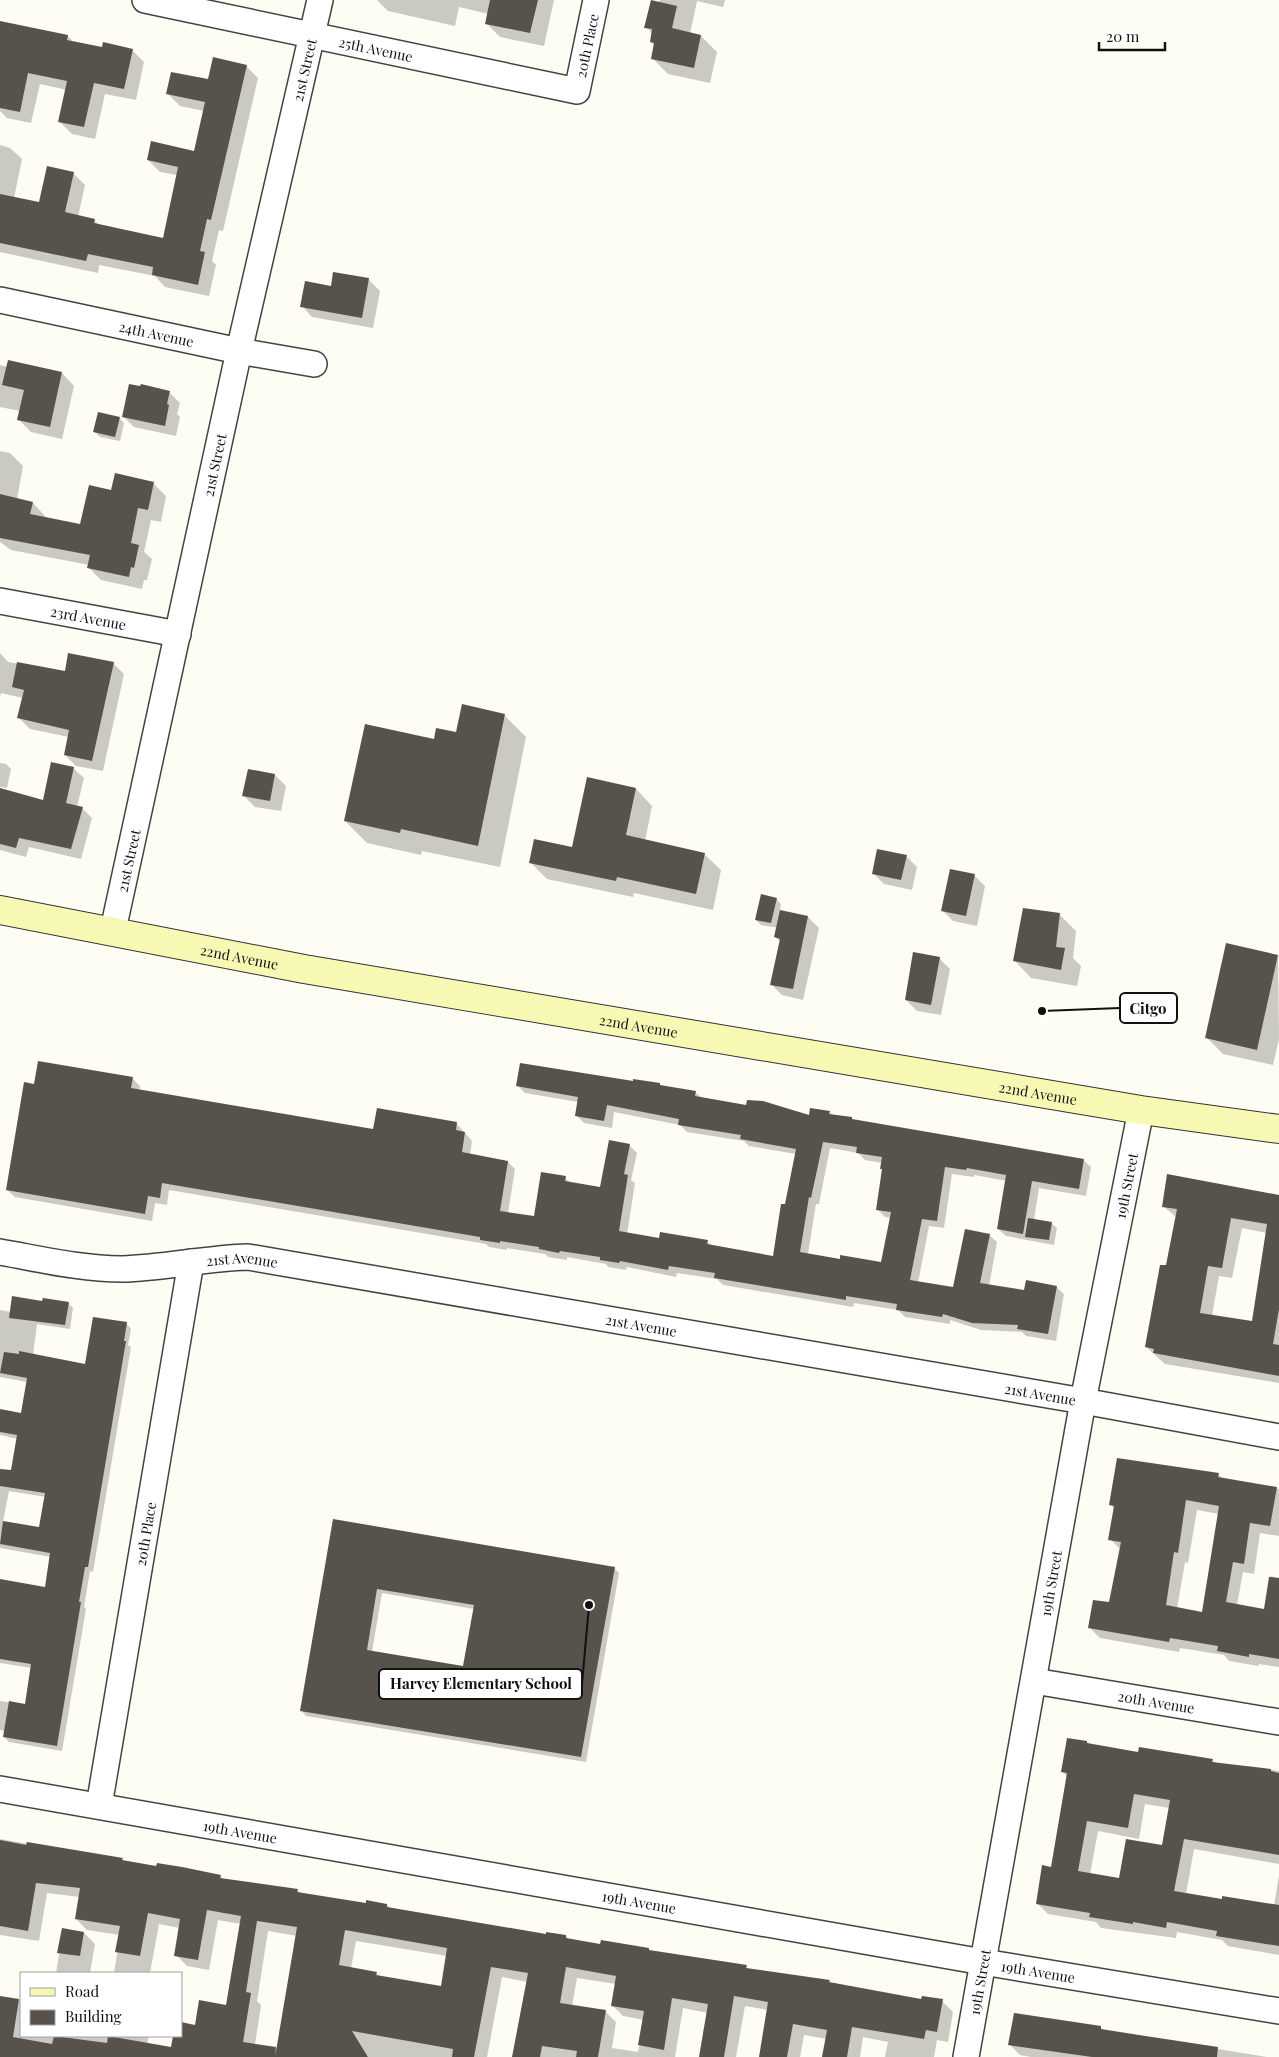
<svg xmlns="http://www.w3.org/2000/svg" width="1279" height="2057" viewBox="0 0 1279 2057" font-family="'Playfair Display',serif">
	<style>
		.shadow { fill: #0003; fill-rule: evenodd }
		.building { fill: #58524d; fill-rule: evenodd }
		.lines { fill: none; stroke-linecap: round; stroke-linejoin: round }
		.street-casing { stroke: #434343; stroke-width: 28 }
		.secondary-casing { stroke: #323232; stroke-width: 30 }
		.street { stroke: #fff; stroke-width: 25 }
		.secondary { stroke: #f7f8b4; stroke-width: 28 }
		.labels { text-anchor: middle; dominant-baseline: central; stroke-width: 5; stroke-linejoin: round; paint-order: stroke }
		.street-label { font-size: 14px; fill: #101010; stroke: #fff }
		.leader { fill: none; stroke: #101010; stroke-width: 2 }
		.callout-dot { fill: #101010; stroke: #fff; stroke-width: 2 }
		.callout { fill: #fff; stroke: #101010; stroke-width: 2 }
		.callout-label { font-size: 15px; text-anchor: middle; font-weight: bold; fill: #101010 }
	</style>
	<rect width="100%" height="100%" fill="#fefdf3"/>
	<path class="shadow" d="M 377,0 L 554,0 L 544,46 L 500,37 L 486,23 L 489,14 L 459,7 L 455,26 L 388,11 Z
		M 660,0 L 725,0 L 723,7 L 697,1 L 690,34 L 701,36 L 717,52 L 710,83 L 668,74 L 652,58 L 655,46 L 651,42 L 653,34 L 646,27 Z
		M 0,22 L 68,36 L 73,42 L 103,49 L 132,50 L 144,62 L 136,100 L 105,94 L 95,139 L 72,134 L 60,122 L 67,90 L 40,84 L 31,123 L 7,118 L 0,111 Z
		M 246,66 L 258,78 L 223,231 L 219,230 L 212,261 L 216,265 L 209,296 L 165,287 L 155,276 L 99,265 L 98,273 L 0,252 L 0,145 L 10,148 L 22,159 L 14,198 L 40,204 L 73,173 L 85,185 L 78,217 L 94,220 L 100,226 L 164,239 L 177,175 L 160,172 L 148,160 L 195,152 L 204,111 L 180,106 L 168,94 L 209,81 Z
		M 369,280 L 380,291 L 373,328 L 312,317 L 302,306 L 332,288 Z
		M 9,361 L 62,373 L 74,386 L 62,439 L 31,432 L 18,419 L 20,411 L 0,407 L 0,365 L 8,367 Z
		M 169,392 L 180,403 L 177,414 L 180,417 L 176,436 L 134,427 L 123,416 Z
		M 119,418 L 124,423 L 120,441 L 100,437 L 94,431 Z
		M 0,451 L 10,453 L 23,466 L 17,499 L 33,503 L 45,516 L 45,518 L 81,526 L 112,491 L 153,483 L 166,496 L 161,522 L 151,520 L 144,552 L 152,559 L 147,580 L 144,580 L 142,589 L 101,580 L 88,567 L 89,565 L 11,550 L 0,542 Z
		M 0,653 L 8,662 L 66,672 L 113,663 L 124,674 L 103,771 L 76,766 L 65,755 L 69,737 L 30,729 L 19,718 L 23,698 L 1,693 L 0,697 Z
		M 504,715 L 526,737 L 500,867 L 422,851 L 421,855 L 367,843 L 345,821 L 435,740 Z
		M 0,763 L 6,764 L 11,769 L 7,788 L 0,787 Z
		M 73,768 L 84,778 L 77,807 L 82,808 L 92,818 L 81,859 L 29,847 L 26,857 L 0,850 L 0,800 L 44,801 Z
		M 275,775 L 286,786 L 281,811 L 255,807 L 244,796 Z
		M 636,789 L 652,806 L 645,841 L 704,854 L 721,870 L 713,910 L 634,893 L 633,897 L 547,879 L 530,862 L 573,848 Z
		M 906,856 L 917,867 L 912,890 L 884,884 L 873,873 Z
		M 974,875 L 985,886 L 977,926 L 953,921 L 942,910 Z
		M 776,899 L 781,904 L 780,911 L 808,917 L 819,928 L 803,1000 L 782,995 L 771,984 L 780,942 L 776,937 L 778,928 L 761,925 L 756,920 Z
		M 1060,915 L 1076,931 L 1073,958 L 1081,966 L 1077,986 L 1031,978 L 1015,961 Z
		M 1278,956 L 1279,1039 L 1273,1065 L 1223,1054 L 1206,1037 Z
		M 939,958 L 950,969 L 941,1015 L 917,1011 L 906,1000 Z
		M 133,1079 L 140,1086 L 139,1090 L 374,1131 L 456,1123 L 472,1141 L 470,1155 L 508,1162 L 515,1169 L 508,1213 L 535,1217 L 565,1178 L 571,1183 L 601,1189 L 629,1145 L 637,1153 L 631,1180 L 635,1183 L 627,1234 L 660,1239 L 707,1241 L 712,1246 L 774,1258 L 796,1154 L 749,1146 L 744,1141 L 687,1132 L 680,1125 L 614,1112 L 612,1128 L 584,1123 L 576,1115 L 578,1102 L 525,1093 L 517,1085 L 662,1087 L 695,1092 L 702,1098 L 810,1117 L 829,1112 L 833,1115 L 854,1120 L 1083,1160 L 1091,1167 L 1086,1196 L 1039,1188 L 1034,1220 L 1051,1223 L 1057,1228 L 1054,1245 L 1006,1236 L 998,1229 L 1007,1181 L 974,1175 L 974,1177 L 952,1174 L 944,1228 L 929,1226 L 918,1283 L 954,1288 L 989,1235 L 997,1242 L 989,1286 L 1025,1292 L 1056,1287 L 1064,1294 L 1056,1341 L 1026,1336 L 1022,1332 L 981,1330 L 950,1320 L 950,1324 L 905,1317 L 898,1310 L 854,1303 L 853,1307 L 723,1285 L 717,1279 L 677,1273 L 676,1277 L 627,1267 L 626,1270 L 608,1267 L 606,1264 L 567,1257 L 567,1260 L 548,1257 L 545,1254 L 507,1248 L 507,1250 L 489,1247 L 486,1244 L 169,1190 L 167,1205 L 155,1203 L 152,1221 L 15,1197 L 7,1190 L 35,1085 ZM 830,1148 L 858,1153 L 865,1160 L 883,1163 L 884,1170 L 877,1209 L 885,1217 L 892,1218 L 882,1263 L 841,1260 L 808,1254 L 816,1204 L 819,1204 Z
		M 1279,1198 L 1279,1383 L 1165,1364 L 1146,1347 L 1167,1267 L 1176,1217 L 1163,1206 ZM 1242,1228 L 1267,1233 L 1253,1323 L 1212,1316 L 1219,1276 L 1232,1278 Z
		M 43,1303 L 68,1303 L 73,1308 L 70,1329 L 37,1324 L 33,1355 L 86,1365 L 126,1323 L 131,1329 L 128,1345 L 131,1347 L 93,1572 L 90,1571 L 84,1607 L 86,1609 L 62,1751 L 9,1742 L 4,1737 L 5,1731 L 0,1730 L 0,1701 L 26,1705 L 32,1668 L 0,1663 L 0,1581 L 46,1588 L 51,1557 L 0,1548 L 0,1470 L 12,1472 L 18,1439 L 0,1435 L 0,1410 L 22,1415 L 27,1382 L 0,1377 L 0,1310 L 11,1312 ZM 9,1491 L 46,1497 L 40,1528 L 3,1522 Z
		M 1218,1474 L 1223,1479 L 1279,1489 L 1279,1536 L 1260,1533 L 1254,1574 L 1243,1572 L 1237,1605 L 1265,1611 L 1270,1576 L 1279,1578 L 1279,1667 L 1259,1664 L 1259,1666 L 1229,1661 L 1224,1655 L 1180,1648 L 1179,1652 L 1100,1638 L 1089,1627 L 1110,1604 L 1121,1550 L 1110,1539 L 1115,1509 L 1111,1505 ZM 1197,1510 L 1219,1514 L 1203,1613 L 1177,1609 L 1185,1562 L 1188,1563 Z
		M 334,1520 L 614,1568 L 619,1573 L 586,1762 L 306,1716 L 301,1710 ZM 382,1593 L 474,1609 L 464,1667 L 372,1652 Z
		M 1087,1742 L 1090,1745 L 1139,1754 L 1212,1760 L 1216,1763 L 1249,1769 L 1249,1766 L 1279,1771 L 1279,1864 L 1194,1849 L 1186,1894 L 1223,1901 L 1274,1906 L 1279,1875 L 1279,1955 L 1228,1946 L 1222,1940 L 1177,1932 L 1176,1938 L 1101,1928 L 1096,1922 L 1048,1914 L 1037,1903 L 1052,1868 L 1068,1777 L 1062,1771 ZM 1145,1804 L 1170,1808 L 1163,1846 L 1120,1880 L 1090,1875 L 1098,1831 L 1139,1839 Z
		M 0,1839 L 122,1860 L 124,1862 L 220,1876 L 224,1880 L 297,1890 L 301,1893 L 367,1905 L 387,1905 L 391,1909 L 547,1935 L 566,1936 L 569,1940 L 746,1966 L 749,1970 L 829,1981 L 831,1984 L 922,2000 L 942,2001 L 953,2012 L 948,2042 L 937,2040 L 934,2057 L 885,2057 L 888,2042 L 863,2037 L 860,2057 L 824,2057 L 827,2039 L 804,2035 L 800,2057 L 761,2057 L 768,2010 L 745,2006 L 736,2057 L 700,2057 L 708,2013 L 683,2008 L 675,2057 L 516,2057 L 528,1982 L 502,1977 L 487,2057 L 0,2057 L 0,1997 L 21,2000 L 21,2036 L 149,2036 L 147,2044 L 172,2048 L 174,2036 L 181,2036 L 227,2006 L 241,1924 L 218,1920 L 209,1970 L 187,1966 L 176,1955 L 180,1928 L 159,1924 L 150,1973 L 114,1973 L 120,1935 L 87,1930 L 76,1919 L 80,1897 L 47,1893 L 39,1941 L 0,1935 ZM 268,1931 L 297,1936 L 278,2049 L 255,2045 L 261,2005 L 257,2001 ZM 356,1941 L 447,1956 L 442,1987 L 380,1977 L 376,1973 L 351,1968 ZM 577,1978 L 616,1984 L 612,2005 L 623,2016 L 644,2020 L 638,2052 L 612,2048 L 616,2022 L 605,2011 L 572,2006 Z
		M 63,1930 L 84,1933 L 95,1944 L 90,1973 L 56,1973 Z
		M 1100,2027 L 1103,2030 L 1267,2057 L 1031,2057 L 1020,2055 L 1010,2045 Z"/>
	<path class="building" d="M 490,0 L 538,0 L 530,33 L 485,24 Z
		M 651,0 L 677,6 L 672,28 L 701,35 L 694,68 L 651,59 L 654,43 L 650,42 L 652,29 L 644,28 Z
		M 0,21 L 68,35 L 67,40 L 102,47 L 103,42 L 133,49 L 124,89 L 94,83 L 84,127 L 58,122 L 67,81 L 28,73 L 20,112 L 0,108 Z
		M 213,57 L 247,65 L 211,220 L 207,219 L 200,251 L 205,252 L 198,285 L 152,275 L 153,267 L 88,254 L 86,261 L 0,243 L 0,194 L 39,202 L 47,166 L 74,172 L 65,212 L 95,219 L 94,223 L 163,238 L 178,167 L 147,160 L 151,141 L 194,151 L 205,102 L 166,94 L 171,72 L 208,79 Z
		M 333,272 L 369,278 L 362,318 L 300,307 L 305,281 L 331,286 Z
		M 8,360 L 62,372 L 50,427 L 17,420 L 24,390 L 2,385 Z
		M 129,384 L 140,386 L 141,384 L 170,391 L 167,404 L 169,405 L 165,426 L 122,417 Z
		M 98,412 L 120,417 L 115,437 L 93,432 Z
		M 115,473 L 154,482 L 148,510 L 138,508 L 131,543 L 139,545 L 134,568 L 131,567 L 129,577 L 87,568 L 90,555 L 0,538 L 0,494 L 33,502 L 30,514 L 80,524 L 89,485 L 111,490 Z
		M 68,653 L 114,662 L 92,761 L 64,755 L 69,730 L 17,718 L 24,690 L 12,687 L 17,662 L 65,671 Z
		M 462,704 L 505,714 L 478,846 L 401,829 L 400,833 L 344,821 L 365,724 L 434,739 L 436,728 L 456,732 Z
		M 51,762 L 74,767 L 66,803 L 83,807 L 71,849 L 19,838 L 16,848 L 0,844 L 0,788 L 43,800 Z
		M 248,769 L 275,774 L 270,801 L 242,796 Z
		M 587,777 L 636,788 L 626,835 L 705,853 L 696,894 L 617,877 L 616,881 L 529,863 L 534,839 L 572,847 Z
		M 877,849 L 907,855 L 901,880 L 872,874 Z
		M 950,869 L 975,874 L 966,916 L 941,911 Z
		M 761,894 L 777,898 L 771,923 L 755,920 Z
		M 1023,908 L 1060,913 L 1056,947 L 1065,948 L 1061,970 L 1013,961 Z
		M 780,910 L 808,916 L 793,989 L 770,985 L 780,939 L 774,937 Z
		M 1226,943 L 1278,955 L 1257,1050 L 1205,1038 Z
		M 913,952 L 940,957 L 931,1005 L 905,1000 Z
		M 38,1061 L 133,1077 L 131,1088 L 373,1129 L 377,1108 L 457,1122 L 456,1130 L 465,1132 L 462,1152 L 508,1161 L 500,1211 L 534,1216 L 541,1172 L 566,1176 L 565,1181 L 600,1187 L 609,1140 L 630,1144 L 624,1174 L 628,1175 L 619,1231 L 659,1238 L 660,1232 L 708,1240 L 707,1244 L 773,1256 L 781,1204 L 785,1204 L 796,1149 L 740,1139 L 741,1135 L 678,1125 L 679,1119 L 607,1105 L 604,1121 L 575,1116 L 578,1097 L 516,1086 L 520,1063 L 627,1080 L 633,1081 L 633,1079 L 660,1083 L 660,1085 L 696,1091 L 695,1096 L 746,1105 L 747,1100 L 763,1101 L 809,1115 L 810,1108 L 830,1111 L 829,1114 L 852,1117 L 852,1119 L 1084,1159 L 1079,1189 L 1032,1181 L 1023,1234 L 997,1229 L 1006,1175 L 967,1168 L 966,1170 L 945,1167 L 937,1221 L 922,1219 L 910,1280 L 953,1287 L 965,1229 L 990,1234 L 980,1283 L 1024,1290 L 1026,1280 L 1057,1286 L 1048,1334 L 1017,1329 L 1018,1325 L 972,1323 L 943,1314 L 942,1317 L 896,1310 L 897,1304 L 846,1296 L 846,1300 L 714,1278 L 715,1273 L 669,1266 L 668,1270 L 620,1261 L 619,1263 L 600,1260 L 600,1257 L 560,1251 L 559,1253 L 539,1249 L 539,1247 L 500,1241 L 500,1243 L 480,1240 L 480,1237 L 162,1183 L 160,1198 L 148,1196 L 145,1214 L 6,1190 L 24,1082 L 34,1084 ZM 823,1142 L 857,1147 L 856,1153 L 882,1157 L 880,1169 L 882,1169 L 876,1210 L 891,1212 L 881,1262 L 840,1255 L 840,1259 L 800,1252 L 809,1197 L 811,1198 Z
		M 1167,1174 L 1279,1195 L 1279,1309 L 1273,1344 L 1279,1345 L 1279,1376 L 1153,1353 L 1154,1349 L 1145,1347 L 1160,1265 L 1166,1265 L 1177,1209 L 1162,1207 ZM 1231,1218 L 1267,1224 L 1252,1321 L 1200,1313 L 1208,1266 L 1222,1268 Z
		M 1028,1218 L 1052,1222 L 1049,1240 L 1025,1237 Z
		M 12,1296 L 42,1301 L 43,1298 L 69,1302 L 65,1325 L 9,1318 Z
		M 93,1317 L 127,1322 L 124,1341 L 126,1341 L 88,1567 L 85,1567 L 79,1602 L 81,1602 L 57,1746 L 3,1737 L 9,1701 L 25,1704 L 31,1664 L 0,1659 L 0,1579 L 45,1587 L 50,1553 L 0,1544 L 3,1521 L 39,1527 L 45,1493 L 0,1486 L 0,1469 L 11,1470 L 17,1435 L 0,1432 L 0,1409 L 21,1413 L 27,1378 L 0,1373 L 4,1352 L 19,1354 L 19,1351 L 85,1364 Z
		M 1117,1458 L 1219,1473 L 1218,1477 L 1277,1487 L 1270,1526 L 1250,1523 L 1244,1564 L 1233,1562 L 1226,1602 L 1264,1609 L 1269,1577 L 1279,1578 L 1279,1659 L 1249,1654 L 1249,1657 L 1217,1651 L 1218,1646 L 1170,1638 L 1169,1642 L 1088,1628 L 1093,1600 L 1109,1602 L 1121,1542 L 1108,1540 L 1114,1506 L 1109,1505 ZM 1186,1500 L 1219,1506 L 1202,1612 L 1166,1605 L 1174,1552 L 1178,1553 Z
		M 333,1519 L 615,1567 L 581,1757 L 300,1711 ZM 377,1589 L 474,1605 L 463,1666 L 367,1650 Z
		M 1067,1738 L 1087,1741 L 1087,1743 L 1138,1752 L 1139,1747 L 1213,1759 L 1212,1762 L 1271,1769 L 1271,1771 L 1279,1773 L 1279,1855 L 1184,1839 L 1174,1891 L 1222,1899 L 1222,1896 L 1279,1905 L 1279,1946 L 1216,1936 L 1217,1931 L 1167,1922 L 1166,1928 L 1133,1922 L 1133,1924 L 1089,1917 L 1090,1913 L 1036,1904 L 1042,1865 L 1051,1867 L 1067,1773 L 1061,1772 ZM 1134,1794 L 1170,1800 L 1162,1845 L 1126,1839 L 1119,1878 L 1078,1871 L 1087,1821 L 1128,1828 Z
		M 0,1840 L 26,1845 L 27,1842 L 123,1858 L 122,1860 L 156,1866 L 157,1863 L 182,1867 L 221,1875 L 220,1878 L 298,1889 L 297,1892 L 366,1903 L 366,1900 L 387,1904 L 387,1907 L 546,1934 L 546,1932 L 566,1935 L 566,1938 L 600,1944 L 601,1940 L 649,1948 L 649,1950 L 747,1965 L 746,1968 L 830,1980 L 829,1982 L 921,1999 L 922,1996 L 943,1999 L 937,2032 L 926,2030 L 924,2039 L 852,2027 L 847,2057 L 822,2057 L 827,2030 L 793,2024 L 787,2057 L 759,2057 L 768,2002 L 734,1996 L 724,2057 L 699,2057 L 708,2004 L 672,1998 L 664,2050 L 638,2045 L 644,2011 L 611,2006 L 616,1976 L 566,1967 L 560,2003 L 606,2010 L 598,2057 L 576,2057 L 577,2051 L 542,2046 L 540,2057 L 512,2057 L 528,1973 L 491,1967 L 474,2057 L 452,2057 L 453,2049 L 352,2031 L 368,2057 L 275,2057 L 297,1927 L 257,1921 L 246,1992 L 251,1993 L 243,2042 L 276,2047 L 275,2057 L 0,2057 L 0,1996 L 19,1999 L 13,2037 L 52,2044 L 54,2036 L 107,2043 L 108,2036 L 171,2047 L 173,2036 L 181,2036 L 181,2022 L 195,2025 L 199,2000 L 226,2005 L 241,1916 L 207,1910 L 198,1960 L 174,1956 L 180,1919 L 148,1913 L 140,1956 L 115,1952 L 120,1926 L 75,1919 L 80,1888 L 36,1883 L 28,1931 L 0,1926 ZM 345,1930 L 447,1948 L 441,1986 L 376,1975 L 377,1972 L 339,1965 Z
		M 62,1928 L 84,1932 L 80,1956 L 57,1953 Z
		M 1014,2013 L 1101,2026 L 1101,2029 L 1139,2035 L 1218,2047 L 1217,2057 L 1092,2057 L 1008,2045 Z"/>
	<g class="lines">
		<g class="street-casing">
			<g id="street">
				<path id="s1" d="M 145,0 L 577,91 L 596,0"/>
				<path id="s2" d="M 0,300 L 239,351 L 314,364"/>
				<path id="s3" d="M 0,601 L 178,634"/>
				<path id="s4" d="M 113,930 L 239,351 L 320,0"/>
				<path id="s5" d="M 0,1252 C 40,1259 81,1269 122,1269 C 164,1268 206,1258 248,1257 L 1083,1401 L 1279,1437"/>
				<path id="s6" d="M 1034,1681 L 1279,1722"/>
				<path id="s7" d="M 0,1789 L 983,1962 L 1279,2011"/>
				<path id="s8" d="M 99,1806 L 191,1262"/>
				<path id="s9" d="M 966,2057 L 1083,1401 L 1141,1110"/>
			</g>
		</g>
		<g class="secondary-casing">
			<g id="secondary">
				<path id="s10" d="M 0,910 L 304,969 L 1141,1110 L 1279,1129"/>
			</g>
		</g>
		<use href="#street" class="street"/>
		<use href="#secondary" class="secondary"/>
	</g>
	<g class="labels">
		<g class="street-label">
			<text stroke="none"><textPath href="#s1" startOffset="488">20th Place</textPath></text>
			<text stroke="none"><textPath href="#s1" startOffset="236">25th Avenue</textPath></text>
			<text stroke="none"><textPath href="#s4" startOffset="881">21st Street</textPath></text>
			<text stroke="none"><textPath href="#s2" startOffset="160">24th Avenue</textPath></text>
			<text stroke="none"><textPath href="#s4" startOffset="476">21st Street</textPath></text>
			<text stroke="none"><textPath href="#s3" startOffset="90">23rd Avenue</textPath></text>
			<text stroke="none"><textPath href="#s4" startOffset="71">21st Street</textPath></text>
			<text stroke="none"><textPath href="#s10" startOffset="244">22nd Avenue</textPath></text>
			<text stroke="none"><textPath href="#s10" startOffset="649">22nd Avenue</textPath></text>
			<text stroke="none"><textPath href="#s10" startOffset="1054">22nd Avenue</textPath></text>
			<text stroke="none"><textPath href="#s9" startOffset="886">19th Street</textPath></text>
			<text stroke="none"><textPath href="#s5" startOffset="244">21st Avenue</textPath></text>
			<text stroke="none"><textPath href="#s5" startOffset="649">21st Avenue</textPath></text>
			<text stroke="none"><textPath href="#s5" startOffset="1054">21st Avenue</textPath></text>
			<text stroke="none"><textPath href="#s8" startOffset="276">20th Place</textPath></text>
			<text stroke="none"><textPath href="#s9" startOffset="481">19th Street</textPath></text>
			<text stroke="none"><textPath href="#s6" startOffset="124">20th Avenue</textPath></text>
			<text stroke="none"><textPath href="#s7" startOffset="244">19th Avenue</textPath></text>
			<text stroke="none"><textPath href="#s7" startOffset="649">19th Avenue</textPath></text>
			<text stroke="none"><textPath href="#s7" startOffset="1054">19th Avenue</textPath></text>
			<text stroke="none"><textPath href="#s9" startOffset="76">19th Street</textPath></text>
		</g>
	</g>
	<path class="leader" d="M1042 1011L1120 1008M589 1605L582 1684"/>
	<g class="callout-dot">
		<circle cx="1042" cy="1011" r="5"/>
		<circle cx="589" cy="1605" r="5"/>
	</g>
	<g class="callout">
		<rect x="1120" y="993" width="57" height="30" rx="5"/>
		<rect x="379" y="1669" width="203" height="30" rx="5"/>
	</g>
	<g class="callout-label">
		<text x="1148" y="1014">Citgo</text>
		<text x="481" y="1689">Harvey Elementary School</text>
	</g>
	<rect x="20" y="1972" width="162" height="65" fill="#ffffff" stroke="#9f9f9f"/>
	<rect x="30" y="1988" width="25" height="8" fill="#f7f8b4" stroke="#9f9f9f"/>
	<text x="65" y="1997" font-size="15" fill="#101010">Road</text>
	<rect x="30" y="2010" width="25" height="15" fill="#58524d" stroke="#9f9f9f"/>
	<text x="65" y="2022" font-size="15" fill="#101010">Building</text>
	<path d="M1099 42v8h66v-8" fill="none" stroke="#101010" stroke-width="2.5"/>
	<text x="1106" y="42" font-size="15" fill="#101010" stroke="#ffffff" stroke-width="4" paint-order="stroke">20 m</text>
</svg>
